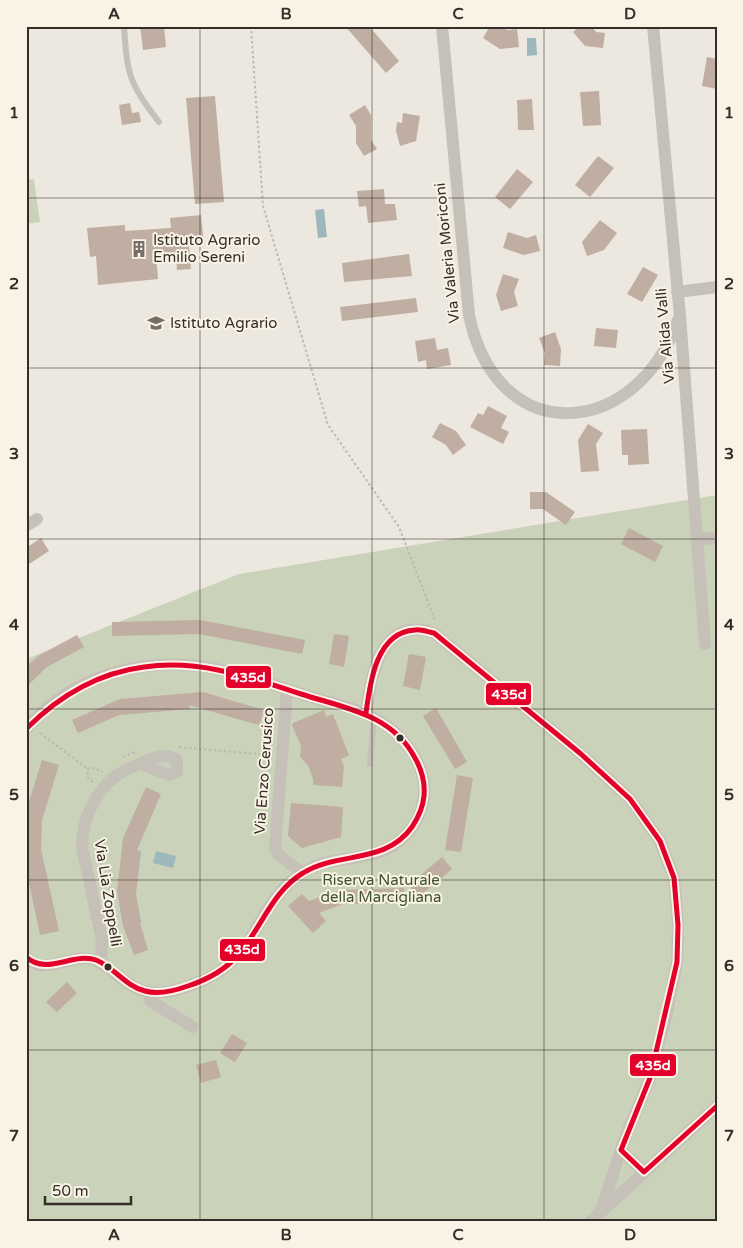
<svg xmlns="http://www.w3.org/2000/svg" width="743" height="1248" viewBox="0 0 743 1248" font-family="'Varela Round',sans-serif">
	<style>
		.green { fill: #cad2b9 }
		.water { fill: #9cb8bc }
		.building { fill: #bfaea1 }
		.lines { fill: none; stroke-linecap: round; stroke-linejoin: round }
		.path { stroke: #beb8b1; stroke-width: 2; stroke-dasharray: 2.5 2.5; stroke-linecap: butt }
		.lane { stroke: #c5c0b8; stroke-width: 6 }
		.street { stroke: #c5c0b8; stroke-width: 12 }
		.bus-1-casing { stroke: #f9f3e6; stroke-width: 9 }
		.bus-1 { stroke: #e4002b; stroke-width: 5 }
		.grid { fill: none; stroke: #352d27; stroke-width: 1; stroke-opacity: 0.55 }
		.bus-dot { fill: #352d27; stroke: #f9f3e6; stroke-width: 2 }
		.labels { text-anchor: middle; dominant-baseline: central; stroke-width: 4; stroke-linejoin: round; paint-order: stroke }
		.poi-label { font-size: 15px; fill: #352d27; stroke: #f9f3e6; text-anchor: start }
		.street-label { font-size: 15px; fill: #352d27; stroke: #f9f3e6 }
		.park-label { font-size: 15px; fill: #3f532b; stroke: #f9f3e6 }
		.line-badge { stroke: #f9f3e6; stroke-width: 2 }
		.badge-label { font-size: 14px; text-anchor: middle; font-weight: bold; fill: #fff }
		.neatline { fill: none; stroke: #352d27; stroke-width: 2 }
		.grid-label { font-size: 16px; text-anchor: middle; font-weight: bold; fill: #352d27 }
	</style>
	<rect width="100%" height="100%" fill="#ece8df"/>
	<path class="green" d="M 34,179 L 40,222 L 26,224 L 26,180 Z
		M 717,495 L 717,1222 L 26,1222 L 26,659 L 239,574 Z"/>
	<path class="water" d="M 527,38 L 536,38 L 537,55 L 527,56 Z
		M 324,209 L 327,237 L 318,238 L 315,210 Z
		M 156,851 L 176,856 L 173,868 L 153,863 Z"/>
	<path class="building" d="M 140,26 L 164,26 L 166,47 L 143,50 Z
		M 345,26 L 369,26 L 399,61 L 386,73 Z
		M 490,26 L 501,26 L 507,30 L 517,29 L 519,47 L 500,49 L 483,38 Z
		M 580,26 L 591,26 L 596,32 L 605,33 L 603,48 L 585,46 L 573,32 Z
		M 707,57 L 717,59 L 717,89 L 702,86 Z
		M 599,91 L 601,125 L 583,126 L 580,92 Z
		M 215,96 L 224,202 L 195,204 L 186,98 Z
		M 532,99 L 534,130 L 518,130 L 517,100 Z
		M 130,103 L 132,113 L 139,112 L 141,122 L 122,125 L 119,105 Z
		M 365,105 L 371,115 L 371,140 L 377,149 L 364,156 L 356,143 L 356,126 L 349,115 Z
		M 403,113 L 420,116 L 416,141 L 400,146 L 396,131 L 397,122 L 402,123 Z
		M 598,156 L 614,168 L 590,197 L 575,185 Z
		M 517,169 L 533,182 L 510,209 L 495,197 Z
		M 384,189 L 385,204 L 395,204 L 397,220 L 368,223 L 366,206 L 359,207 L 357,191 Z
		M 201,215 L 204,244 L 189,245 L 191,269 L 177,270 L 176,254 L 156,255 L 158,279 L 98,285 L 96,256 L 90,257 L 87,228 L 125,225 L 125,231 L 171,228 L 170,218 Z
		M 600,220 L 617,233 L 604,250 L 587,256 L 582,242 Z
		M 508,232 L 527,238 L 536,235 L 540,251 L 524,255 L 503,248 Z
		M 409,254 L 412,276 L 344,282 L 342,263 Z
		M 643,267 L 658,275 L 642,302 L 627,294 Z
		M 503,274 L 519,279 L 514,292 L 518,306 L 501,311 L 496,295 Z
		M 416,298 L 418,312 L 342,321 L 340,307 Z
		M 596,328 L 618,330 L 616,348 L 594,346 Z
		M 555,332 L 561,349 L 560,366 L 544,365 L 545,353 L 539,338 Z
		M 435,338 L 437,350 L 448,348 L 451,365 L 427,369 L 426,360 L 418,362 L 415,341 Z
		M 488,406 L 507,416 L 501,428 L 509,432 L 503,444 L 470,427 L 478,413 L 483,415 Z
		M 440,423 L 456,431 L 466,445 L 453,455 L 446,445 L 432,437 Z
		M 588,424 L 603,433 L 596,444 L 599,471 L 581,472 L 578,440 Z
		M 647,429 L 649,464 L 628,465 L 628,455 L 622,455 L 621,430 Z
		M 530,492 L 546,492 L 575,512 L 566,525 L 543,509 L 530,509 Z
		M 629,528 L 663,546 L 655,562 L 621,544 Z
		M 41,538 L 49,551 L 26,566 L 26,548 Z
		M 200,620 L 305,640 L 302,654 L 199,634 L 112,636 L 112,622 Z
		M 334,634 L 349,636 L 344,667 L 329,664 Z
		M 77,635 L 84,647 L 47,667 L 26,687 L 26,667 L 38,656 Z
		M 409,654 L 426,657 L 420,690 L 403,686 Z
		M 203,692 L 264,710 L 259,725 L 189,705 L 190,709 L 119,715 L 78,733 L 72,720 L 120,699 Z
		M 436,708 L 467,762 L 455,769 L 423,716 Z
		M 324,710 L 326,717 L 333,714 L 349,755 L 341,759 L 344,766 L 342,787 L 313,785 L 313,779 L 308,765 L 300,757 L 301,746 L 292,725 L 293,723 Z
		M 42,760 L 59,765 L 42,820 L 41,849 L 59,931 L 40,935 L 26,869 L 26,811 Z
		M 457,775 L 473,778 L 461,852 L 445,850 Z
		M 146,787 L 161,794 L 137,850 L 141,851 L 136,894 L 141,922 L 140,923 L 148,950 L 134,955 L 123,926 L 117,891 L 123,838 Z
		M 291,803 L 343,807 L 341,837 L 302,848 L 288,836 Z
		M 442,857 L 452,869 L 419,897 L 409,885 Z
		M 404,888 L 404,903 L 343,904 L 319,913 L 326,921 L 313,933 L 288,906 L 302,894 L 309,901 L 340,890 Z
		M 67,982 L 77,993 L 57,1012 L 46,1002 Z
		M 232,1034 L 247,1043 L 235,1062 L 220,1053 Z
		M 216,1060 L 221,1077 L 201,1083 L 196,1065 Z"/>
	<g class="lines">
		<path class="path" d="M 251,26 L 263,206 L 328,425 L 399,527 L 435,620
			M 40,733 L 88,769
			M 179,747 L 269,755
			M 123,757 L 135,752
			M 93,782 L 87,777 L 88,769 L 94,768 L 102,772"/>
		<path class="lane" d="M 124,26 C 127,74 129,84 159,122
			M 370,764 L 374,717"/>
		<path class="street" d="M 442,26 L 469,315 C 497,450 636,440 678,320
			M 653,26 L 680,316 L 705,644
			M 677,292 L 717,287
			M 26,526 L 37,519
			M 697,539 L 717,538
			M 287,690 L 275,848 L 278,854 L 302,873
			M 366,713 C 371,677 380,614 434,633 L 581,754 L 630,799 L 660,841 L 674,878 L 678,925 L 677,962 L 667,1012 L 650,1078 L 624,1140 L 601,1211
			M 26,729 C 75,671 154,654 226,671 C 252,676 276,686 301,694 C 322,701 346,705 366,714 C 394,725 423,756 424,787 C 425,809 415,828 398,842 C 371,864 332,853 302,873 C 273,891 262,923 243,949 C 231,966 211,978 192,985 C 176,991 160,995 144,991 C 125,986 112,967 95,960 C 72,952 43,978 26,957
			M 101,964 L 102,940 L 82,847 C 82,817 98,784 126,770 C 131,767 138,765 144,762 C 153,757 168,753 177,760 L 177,772 L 169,775 L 141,764
			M 149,992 L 150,1001 L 193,1027
			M 621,1150 L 644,1172
			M 590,1222 L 717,1106"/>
		<g class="bus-1-casing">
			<path id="bus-1" d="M 366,713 C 370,683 376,632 415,630 C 421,629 428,632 434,633 L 581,754 L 630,799 L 660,841 L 674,878 L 678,925 L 677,962 L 650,1078 L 621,1150 L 644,1172 L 717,1106
				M 26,729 C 59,696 97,673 144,667 C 199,659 249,677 301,694 C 344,708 392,714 415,758 C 422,770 425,783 424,796 C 423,807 418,818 412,827 C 385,865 338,851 303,873 C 271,892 261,930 237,956 C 224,971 206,980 188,986 C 174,991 159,995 145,991 C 125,986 114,967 96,960 C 72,952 48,976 26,957"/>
		</g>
		<use href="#bus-1" class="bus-1"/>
	</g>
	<path class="grid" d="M 200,26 L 200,1222M 372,26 L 372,1222M 544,26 L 544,1222M 26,198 L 717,198M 26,368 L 717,368M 26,539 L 717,539M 26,709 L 717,709M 26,880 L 717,880M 26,1050 L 717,1050"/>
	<defs>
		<g id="building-bare" transform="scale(1.35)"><path d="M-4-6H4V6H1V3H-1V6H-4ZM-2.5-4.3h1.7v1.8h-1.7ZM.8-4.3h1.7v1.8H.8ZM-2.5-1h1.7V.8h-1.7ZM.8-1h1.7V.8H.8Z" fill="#756e67" stroke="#f9f3e6" stroke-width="2.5" paint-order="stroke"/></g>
		<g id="school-bare" transform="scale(1.35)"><path d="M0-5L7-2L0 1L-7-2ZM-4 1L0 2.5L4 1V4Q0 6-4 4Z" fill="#756e67" stroke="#f9f3e6" stroke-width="2.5" paint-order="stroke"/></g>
	</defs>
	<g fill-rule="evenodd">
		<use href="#building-bare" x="139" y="249"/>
		<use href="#school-bare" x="156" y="323"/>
	</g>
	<g class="bus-dot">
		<circle cx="400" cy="738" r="4.5"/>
		<circle cx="108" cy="967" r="4.5"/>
	</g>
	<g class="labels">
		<g class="poi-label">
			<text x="153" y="240">Istituto Agrario<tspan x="153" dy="17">Emilio Sereni</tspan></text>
			<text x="170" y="323">Istituto Agrario</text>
		</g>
		<g class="street-label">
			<text transform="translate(447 253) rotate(-96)">Via Valeria Moriconi</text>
			<text transform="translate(665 336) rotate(-95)">Via Alida Valli</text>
			<text transform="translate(264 771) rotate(-86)">Via Enzo Cerusico</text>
			<text transform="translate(108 893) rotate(81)">Via Lia Zoppelli</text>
		</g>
		<g class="park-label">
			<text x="381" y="880">Riserva Naturale<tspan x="381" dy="17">della Marcigliana</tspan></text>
		</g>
	</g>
	<g class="line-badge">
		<rect x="225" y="665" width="47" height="24" rx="5" fill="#e4002b"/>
		<rect x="485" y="682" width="47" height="24" rx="5" fill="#e4002b"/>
		<rect x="219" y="938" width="47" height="24" rx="5" fill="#e4002b"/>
		<rect x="629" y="1053" width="48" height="24" rx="5" fill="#e4002b"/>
	</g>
	<g class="badge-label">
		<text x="248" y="682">435d</text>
		<text x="509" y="699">435d</text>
		<text x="242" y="954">435d</text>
		<text x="653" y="1070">435d</text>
	</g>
	<rect width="743" height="1248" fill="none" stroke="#f9f3e6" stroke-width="55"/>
	<path d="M45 1196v8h86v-8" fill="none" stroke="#352d27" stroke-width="2.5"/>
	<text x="52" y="1196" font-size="15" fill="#352d27" stroke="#f9f3e6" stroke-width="4" paint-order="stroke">50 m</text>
	<rect x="28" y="28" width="688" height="1192" class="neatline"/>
	<g class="grid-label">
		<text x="114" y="19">A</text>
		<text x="286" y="19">B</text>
		<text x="458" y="19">C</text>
		<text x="630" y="19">D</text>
		<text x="14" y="118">1</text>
		<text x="729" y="118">1</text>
		<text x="14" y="289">2</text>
		<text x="729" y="289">2</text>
		<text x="14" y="459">3</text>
		<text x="729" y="459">3</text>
		<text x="14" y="630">4</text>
		<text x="729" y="630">4</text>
		<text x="14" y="800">5</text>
		<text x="729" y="800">5</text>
		<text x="14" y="971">6</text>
		<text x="729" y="971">6</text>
		<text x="14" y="1141">7</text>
		<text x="729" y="1141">7</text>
		<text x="114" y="1240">A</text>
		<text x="286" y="1240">B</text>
		<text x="458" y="1240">C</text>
		<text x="630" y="1240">D</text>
	</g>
</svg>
